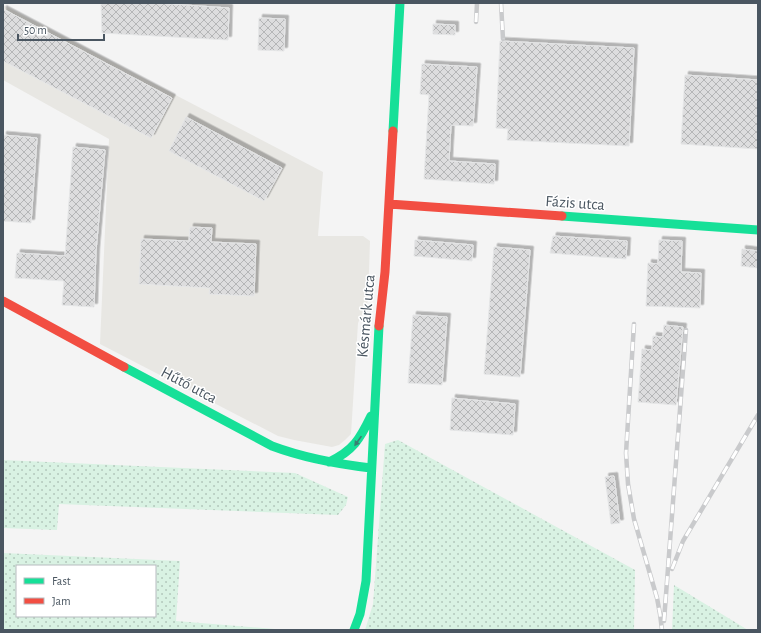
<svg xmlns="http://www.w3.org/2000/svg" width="761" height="633" viewBox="0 0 761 633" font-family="'Alegreya Sans',sans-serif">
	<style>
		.commercial { fill: #e8e7e3 }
		.grass { fill: url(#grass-dots); fill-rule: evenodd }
		.building { fill: url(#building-cross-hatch); stroke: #e5e6e7; filter: url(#shadow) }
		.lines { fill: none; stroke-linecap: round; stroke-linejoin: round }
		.fast { stroke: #16e098; stroke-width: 9 }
		.jam { stroke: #f24e42; stroke-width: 9 }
		.rail-casing { stroke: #c9cacc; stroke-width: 4.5 }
		.rail { stroke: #fff; stroke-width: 3; stroke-dasharray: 9; stroke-linecap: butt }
		.oneway { fill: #3a7f72 }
		.labels { text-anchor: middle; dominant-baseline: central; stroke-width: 3; stroke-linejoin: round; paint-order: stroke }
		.street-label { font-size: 16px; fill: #4a5661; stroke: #fff }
	</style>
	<defs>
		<pattern id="grass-dots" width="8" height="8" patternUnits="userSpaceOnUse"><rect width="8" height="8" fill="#d9f2e3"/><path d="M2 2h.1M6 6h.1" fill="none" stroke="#b2c7bb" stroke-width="1.8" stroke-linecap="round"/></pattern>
		<pattern id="building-cross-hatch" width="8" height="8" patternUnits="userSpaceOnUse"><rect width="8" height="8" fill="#ddddde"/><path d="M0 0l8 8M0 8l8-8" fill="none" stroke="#b5b6b7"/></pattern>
		<filter id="shadow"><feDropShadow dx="3.5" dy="-3.5" stdDeviation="0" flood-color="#0004"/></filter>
	</defs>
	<rect width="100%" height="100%" fill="#f4f4f4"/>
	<path class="commercial" d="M 3,5 L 323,172 L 318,236 L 363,236 L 370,241 L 368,301 L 358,323 L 351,434 L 345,440 L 339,445 L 332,447 L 294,440 L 278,436 L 100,344 L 109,139 L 3,80 Z"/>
	<path class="grass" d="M 398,440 L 635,570 L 634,630 L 365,630 L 373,604 L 385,444 Z
		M 3,460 L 295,473 L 348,497 L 346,505 L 338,515 L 59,504 L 57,530 L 3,528 Z
		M 3,553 L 180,561 L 176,621 L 287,630 L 3,630 ZM 17,566 L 155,566 L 155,616 L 17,616 Z
		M 674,585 L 748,630 L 672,630 Z"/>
	<path class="building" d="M 101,3 L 155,3 L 229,8 L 228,40 L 102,33 Z
		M 3,9 L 172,98 L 151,138 L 3,61 Z
		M 259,18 L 285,19 L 284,51 L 258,50 Z
		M 433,24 L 455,25 L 455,35 L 433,34 Z
		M 500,41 L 634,48 L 629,146 L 507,140 L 508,129 L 496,128 Z
		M 422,64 L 477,67 L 473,126 L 451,125 L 449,161 L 495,164 L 494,184 L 424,179 L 429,95 L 420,94 Z
		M 685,75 L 758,80 L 758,149 L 681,144 Z
		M 186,117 L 282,168 L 264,201 L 169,151 Z
		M 3,135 L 37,138 L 31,223 L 3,221 Z
		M 73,147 L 105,150 L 96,251 L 94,307 L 62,305 L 64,281 L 15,278 L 17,253 L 65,256 Z
		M 190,227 L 212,228 L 211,242 L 256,244 L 254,296 L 209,294 L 210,288 L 139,284 L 141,239 L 189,241 Z
		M 553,236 L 627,241 L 626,259 L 550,253 Z
		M 415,240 L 473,245 L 472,261 L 414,256 Z
		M 659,240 L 682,241 L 681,272 L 701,273 L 700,308 L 646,306 L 648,263 L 658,264 Z
		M 494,247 L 530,250 L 520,377 L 484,374 Z
		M 742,249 L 758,251 L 758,268 L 741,266 Z
		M 413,315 L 447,317 L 442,385 L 408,383 Z
		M 664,325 L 683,327 L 676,405 L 638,402 L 642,349 L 652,350 L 653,336 L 663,337 Z
		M 452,398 L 515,404 L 513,435 L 450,430 Z
		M 614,476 L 620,523 L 611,524 L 605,477 Z"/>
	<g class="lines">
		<path class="fast" d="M 393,131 L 400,3
			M 562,216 L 758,230
			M 124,367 L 272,446 C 304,458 337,464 371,468
			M 329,462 C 353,451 360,439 371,416
			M 354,630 L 360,614 L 366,581 L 379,326"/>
		<path class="jam" d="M 389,204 L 562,216
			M 3,301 L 124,367
			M 379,326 L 385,272 L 393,131"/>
		<g class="rail-casing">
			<path id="rail" d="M 501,3 L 503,39
				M 476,22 L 477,3
				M 634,324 L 626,453 L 628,484 L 634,519 L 657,598 L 660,614 L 662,630
				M 672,569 L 683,541 L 758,415
				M 664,621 L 686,330"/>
		</g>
		<use href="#rail" class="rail"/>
	</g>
	<defs><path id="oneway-solid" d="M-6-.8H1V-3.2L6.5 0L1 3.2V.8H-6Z"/></defs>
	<use class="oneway" href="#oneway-solid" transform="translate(358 441) rotate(125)"/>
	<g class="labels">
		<g class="street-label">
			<text transform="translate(575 203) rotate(4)">Fázis utca</text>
			<text transform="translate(366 316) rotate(-85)">Késmárk utca</text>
			<text transform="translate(189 385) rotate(28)">Hűtő utca</text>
		</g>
	</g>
	<rect width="761" height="633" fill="none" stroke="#4a5661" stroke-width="8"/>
	<rect x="16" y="565" width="140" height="52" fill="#ffffff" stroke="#b7bbc0"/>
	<rect x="24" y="578" width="20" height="6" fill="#16e098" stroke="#b7bbc0"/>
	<text x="52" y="585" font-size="12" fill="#4a5661">Fast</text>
	<rect x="24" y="598" width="20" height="6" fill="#f24e42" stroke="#b7bbc0"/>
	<text x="52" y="605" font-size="12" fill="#4a5661">Jam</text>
	<path d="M18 34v6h86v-6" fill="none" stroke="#4a5661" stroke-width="2"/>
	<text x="24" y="34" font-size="12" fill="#4a5661" stroke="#ffffff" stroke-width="3" paint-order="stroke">50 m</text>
</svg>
